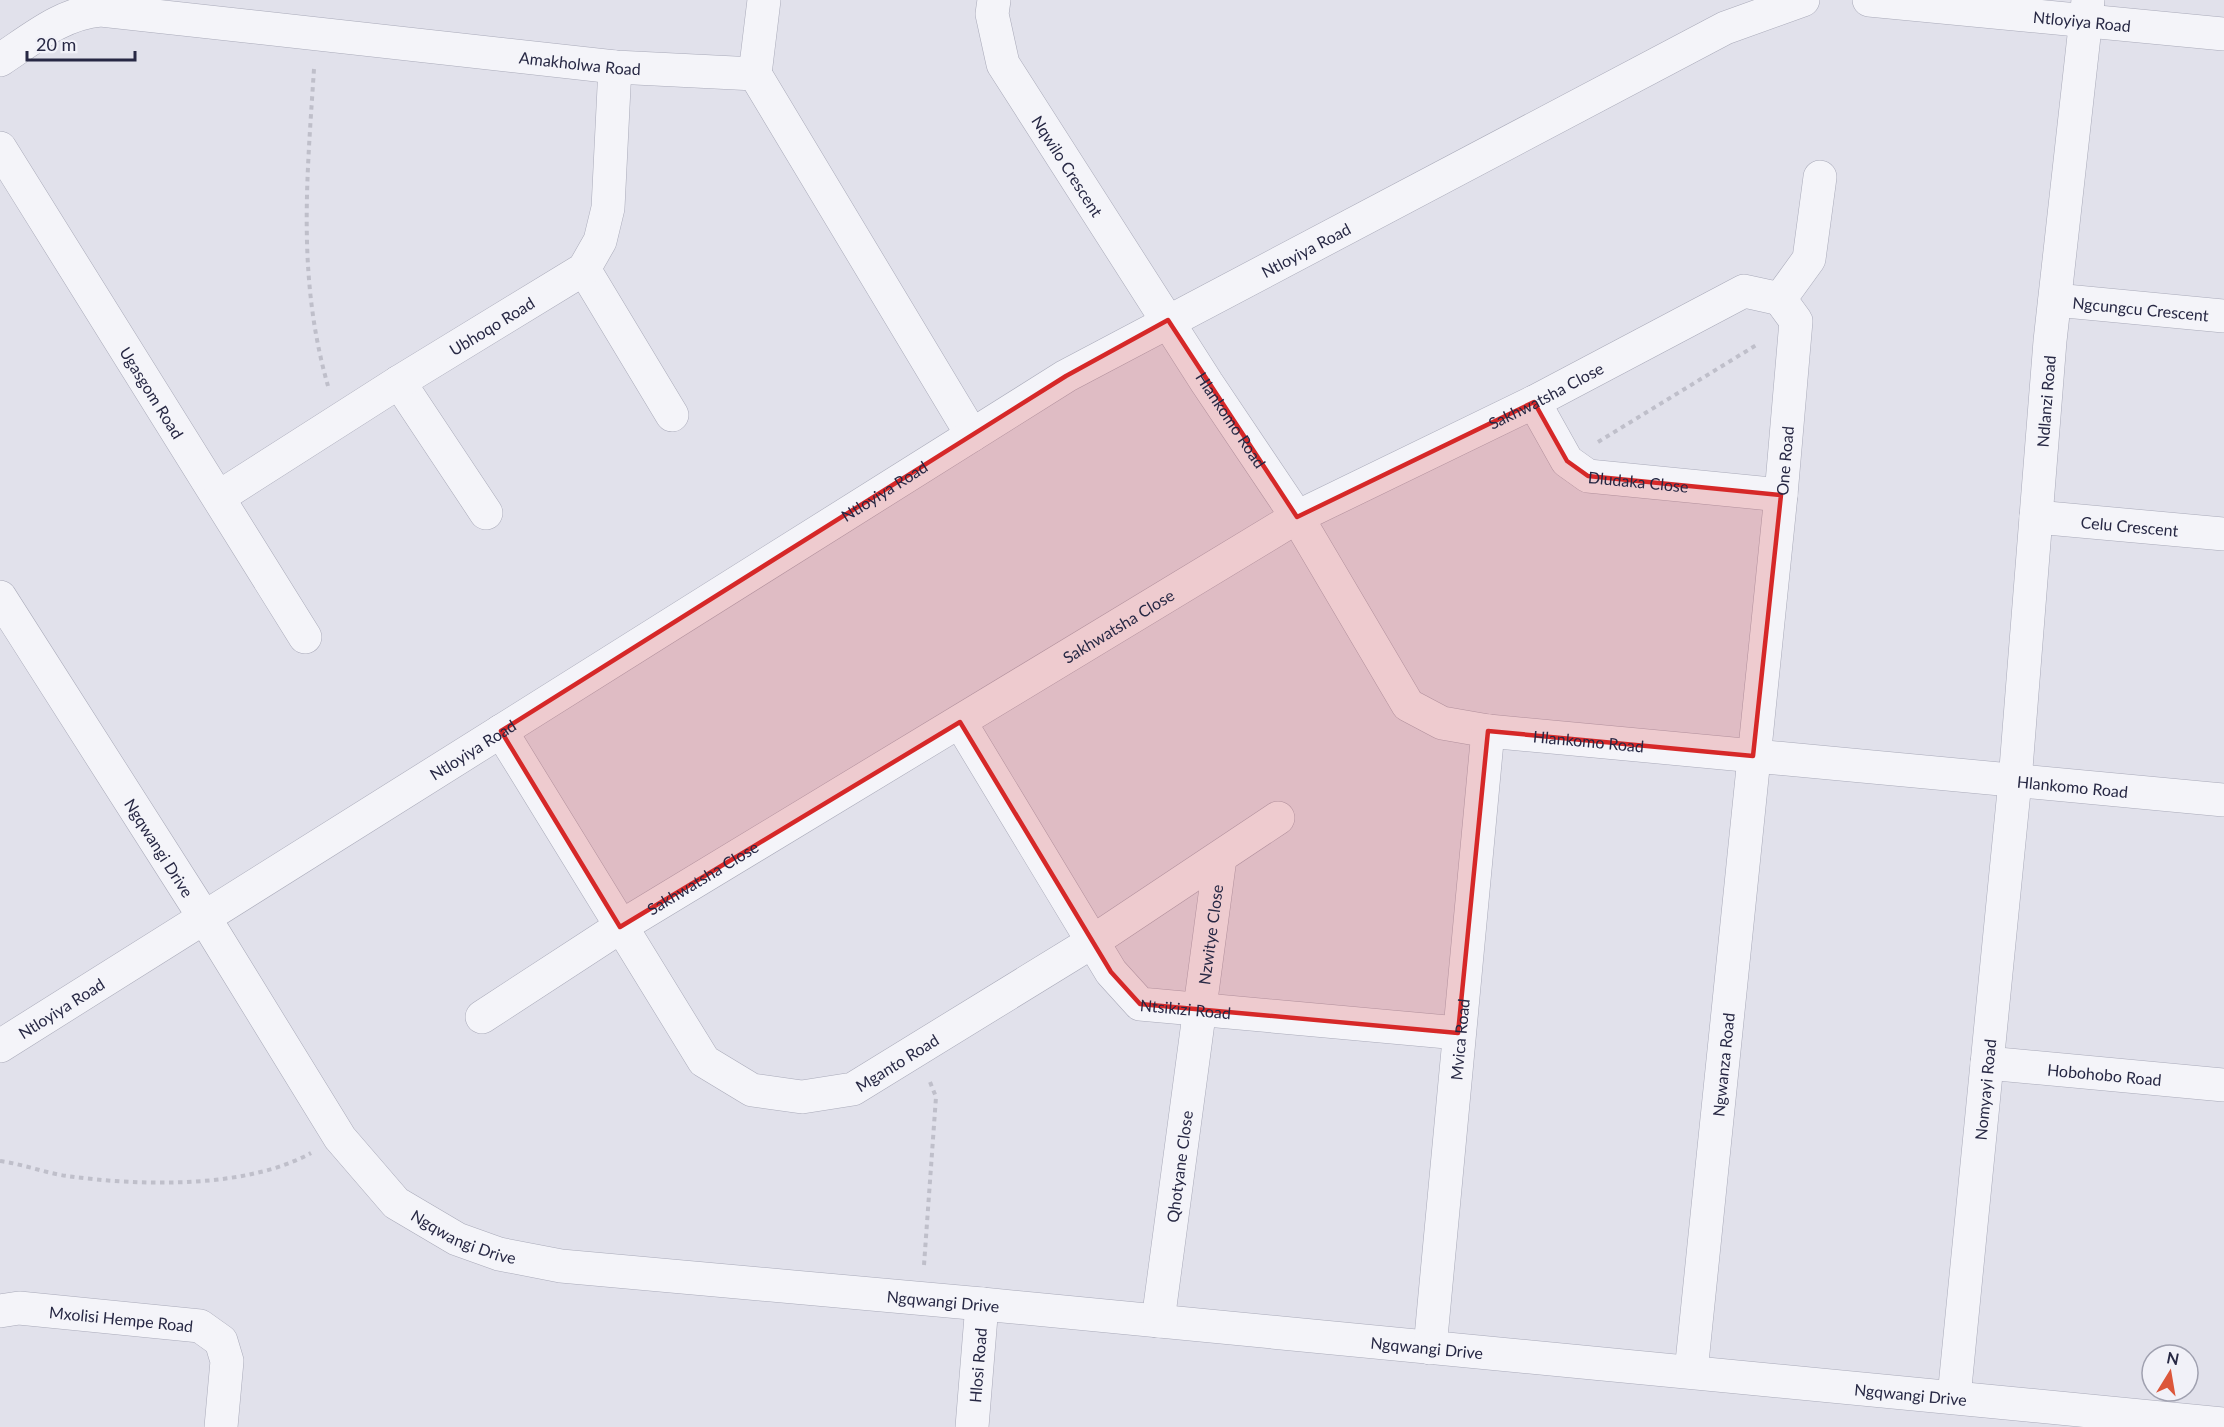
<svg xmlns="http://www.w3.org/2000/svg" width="2224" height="1427" viewBox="0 0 2224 1427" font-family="Lato,sans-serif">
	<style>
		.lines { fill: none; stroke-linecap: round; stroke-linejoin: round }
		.minor-casing { stroke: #a9aab9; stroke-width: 34 }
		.path { stroke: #bfbfca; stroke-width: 4; stroke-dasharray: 4.5 4.5; stroke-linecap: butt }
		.minor { stroke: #f4f4f9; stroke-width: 33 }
		.marked { fill: #d62828; fill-opacity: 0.2; stroke: #d62828; stroke-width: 4.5; stroke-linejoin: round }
		.labels { text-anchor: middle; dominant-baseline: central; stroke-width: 5; stroke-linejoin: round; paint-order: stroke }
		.street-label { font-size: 16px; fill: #272844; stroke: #f1f1f8 }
	</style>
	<rect width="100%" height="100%" fill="#e1e1eb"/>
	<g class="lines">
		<g class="minor-casing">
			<g id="minor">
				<path id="s1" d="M 994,0 L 992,14 L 1003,64 L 1207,383 L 1297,517 L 1408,705 L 1442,723 L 1488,731 L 2224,800"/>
				<path id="s2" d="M 1869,0 L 2224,34"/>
				<path id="s3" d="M 0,60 C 32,39 62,13 101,10 L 615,67 L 755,74"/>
				<path d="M 755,74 L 972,435"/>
				<path d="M 755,74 L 764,0"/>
				<path id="s4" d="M 0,148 L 305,637"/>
				<path d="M 584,269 L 672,415"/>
				<path id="s5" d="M 2055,300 L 2224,316"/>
				<path d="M 399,382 L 486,513"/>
				<path id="s6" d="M 1534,402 L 1567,461 L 1588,476 L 1781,495"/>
				<path id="s7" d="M 219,497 L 399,382 L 584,269 L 600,241 L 608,208 L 615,67"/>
				<path id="s8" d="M 2036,517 L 2224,534"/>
				<path id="s9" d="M 0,597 L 204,917 L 340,1138 L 396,1203 L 457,1239 L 499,1254 L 561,1266 L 982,1304 L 2224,1424"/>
				<path id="s10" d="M 960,722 L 1111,972 L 1140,1004 L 1458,1033"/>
				<path id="s11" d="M 501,731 L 704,1061 L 752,1090 L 802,1097 L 853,1089 L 1092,942 L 1278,818"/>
				<path id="s12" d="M 482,1017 L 620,927 L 1297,517 L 1534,402 L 1744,291 L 1780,299"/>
				<path id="s13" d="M 0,1046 L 1066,376 L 1725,28 L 1803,0"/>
				<path id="s14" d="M 1987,1063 L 2224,1085"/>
				<path id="s15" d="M 0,1311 L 19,1308 L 200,1326 L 221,1341 L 227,1361 L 221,1427"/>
				<path id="s16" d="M 1158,1321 L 1220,858"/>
				<path id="s17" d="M 1430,1348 L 1488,731"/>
				<path id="s18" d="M 1691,1372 L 1781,495 L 1796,321 L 1780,299 L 1809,259 L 1820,177"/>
				<path id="s19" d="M 1954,1397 L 2015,781 L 2050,341 L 2088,0"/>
				<path id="s20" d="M 972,1427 L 982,1304"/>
			</g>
		</g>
		<path class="path" d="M 314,69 C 307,178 297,278 328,386
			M 1598,442 L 1758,344
			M 0,1161 C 23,1164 45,1173 67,1176 C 139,1186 246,1189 311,1153
			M 924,1265 L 936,1097 L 930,1082"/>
		<use href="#minor" class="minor"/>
	</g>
	<path class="marked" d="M 1168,320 L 1297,517 L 1534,402 L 1567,461 L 1588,476 L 1781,495 L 1753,756 L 1488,731 L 1458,1033 L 1140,1004 L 1111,972 L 960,722 L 620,927 L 501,731 L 1066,376 Z"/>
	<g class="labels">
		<g class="street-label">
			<text stroke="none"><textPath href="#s2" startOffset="214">Ntloyiya Road</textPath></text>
			<text stroke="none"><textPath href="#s3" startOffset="596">Amakholwa Road</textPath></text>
			<text stroke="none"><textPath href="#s1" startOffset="186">Nqwilo Crescent</textPath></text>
			<text stroke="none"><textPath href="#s13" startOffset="1530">Ntloyiya Road</textPath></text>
			<text stroke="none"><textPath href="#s5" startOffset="86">Ngcungcu Crescent</textPath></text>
			<text stroke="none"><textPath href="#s7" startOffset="322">Ubhoqo Road</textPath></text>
			<text stroke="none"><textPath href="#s4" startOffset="288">Ugasgom Road</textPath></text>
			<text stroke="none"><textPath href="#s12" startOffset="1233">Sakhwatsha Close</textPath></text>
			<text stroke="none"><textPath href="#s19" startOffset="1000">Ndlanzi Road</textPath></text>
			<text stroke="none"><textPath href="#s1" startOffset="488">Hlankomo Road</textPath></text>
			<text stroke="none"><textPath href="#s18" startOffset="916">One Road</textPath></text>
			<text stroke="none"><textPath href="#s6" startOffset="144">Dludaka Close</textPath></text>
			<text stroke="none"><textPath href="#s13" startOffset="1044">Ntloyiya Road</textPath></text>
			<text stroke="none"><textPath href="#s8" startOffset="94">Celu Crescent</textPath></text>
			<text stroke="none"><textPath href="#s12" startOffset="747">Sakhwatsha Close</textPath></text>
			<text stroke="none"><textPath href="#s1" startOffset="1010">Hlankomo Road</textPath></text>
			<text stroke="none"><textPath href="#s13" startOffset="558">Ntloyiya Road</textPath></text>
			<text stroke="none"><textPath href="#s1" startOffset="1496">Hlankomo Road</textPath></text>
			<text stroke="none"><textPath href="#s9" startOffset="297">Ngqwangi Drive</textPath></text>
			<text stroke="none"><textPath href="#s12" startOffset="261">Sakhwatsha Close</textPath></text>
			<text stroke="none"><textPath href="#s16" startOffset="390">Nzwitye Close</textPath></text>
			<text stroke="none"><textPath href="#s10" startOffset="381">Ntsikizi Road</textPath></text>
			<text stroke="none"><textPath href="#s13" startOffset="72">Ntloyiya Road</textPath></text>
			<text stroke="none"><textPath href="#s17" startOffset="310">Mvica Road</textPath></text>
			<text stroke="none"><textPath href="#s11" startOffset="597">Mganto Road</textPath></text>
			<text stroke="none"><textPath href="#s18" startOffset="309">Ngwanza Road</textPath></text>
			<text stroke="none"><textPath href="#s14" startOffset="118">Hobohobo Road</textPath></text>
			<text stroke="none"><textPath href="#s19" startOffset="309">Nomyayi Road</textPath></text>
			<text stroke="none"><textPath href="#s16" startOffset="156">Qhotyane Close</textPath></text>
			<text stroke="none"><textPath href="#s9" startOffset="801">Ngqwangi Drive</textPath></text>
			<text stroke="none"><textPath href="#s9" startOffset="1287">Ngqwangi Drive</textPath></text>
			<text stroke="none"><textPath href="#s15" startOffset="122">Mxolisi Hempe Road</textPath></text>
			<text stroke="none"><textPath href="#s9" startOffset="1773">Ngqwangi Drive</textPath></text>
			<text stroke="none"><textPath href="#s20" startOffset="62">Hlosi Road</textPath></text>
			<text stroke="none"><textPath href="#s9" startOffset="2259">Ngqwangi Drive</textPath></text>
		</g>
	</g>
	<g transform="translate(2170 1373) rotate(11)"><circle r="28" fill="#f1f1f8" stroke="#a0a1b0" stroke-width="1.5"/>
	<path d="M0-4.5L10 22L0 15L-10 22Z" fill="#dc563a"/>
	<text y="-9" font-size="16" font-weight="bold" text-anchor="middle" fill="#272844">N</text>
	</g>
	<path d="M27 51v9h108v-9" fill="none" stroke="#272844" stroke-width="3"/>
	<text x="36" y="51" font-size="18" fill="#272844" stroke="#f1f1f8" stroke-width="4.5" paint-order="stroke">20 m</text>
</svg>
